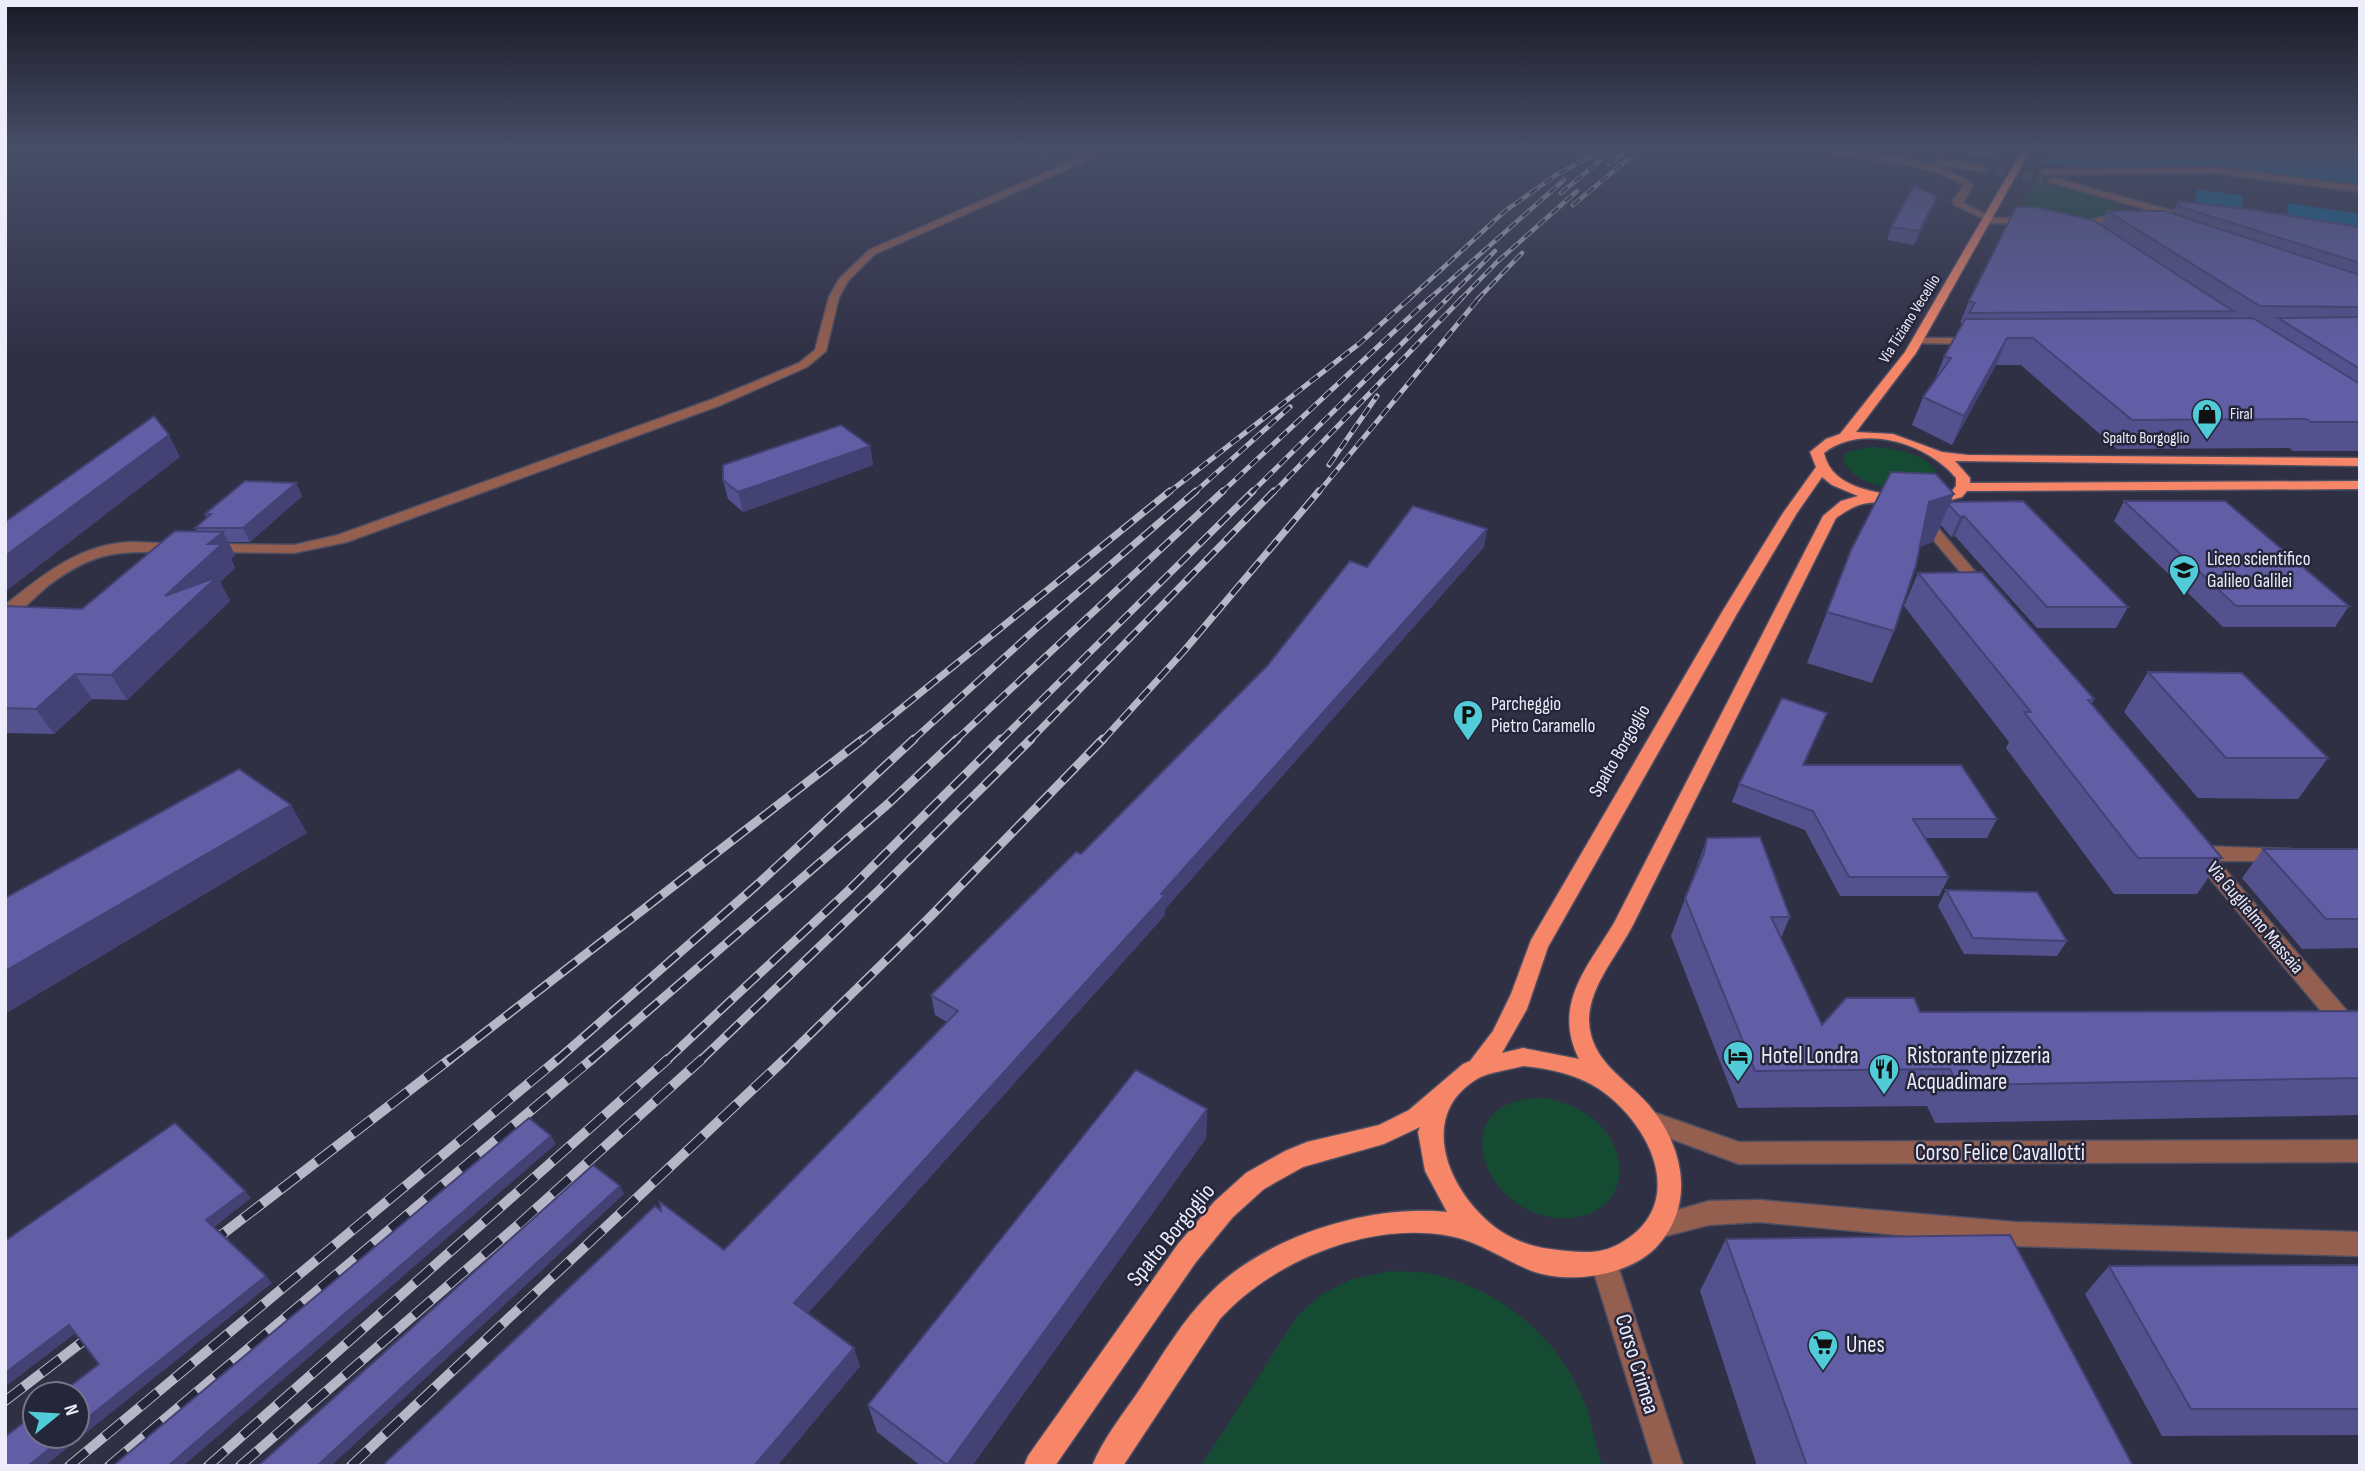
<svg xmlns="http://www.w3.org/2000/svg" width="2365" height="1471" viewBox="0 0 2365 1471" font-family="'Sofia Sans Condensed',sans-serif">
	<style>
		.green { fill: #164b33 }
		.water { fill: #026797 }
		.pier { fill: #303045 }
		.lines { fill: none; stroke-linecap: round; stroke-linejoin: round }
		.minor-tunnel { stroke: #4c4c60; stroke-width: 10; stroke-dasharray: 10 4.5; stroke-linecap: butt }
		.minor-casing { stroke: #4e4e62; stroke-width: 3 }
		.major-casing { stroke: #4e4e62; stroke-width: 3 }
		.minor { fill: #955f4f; fill-rule: evenodd }
		.major { fill: #f68667; fill-rule: evenodd }
		.rail-far4-casing { stroke: #b6b6c6; stroke-width: 4.5 }
		.rail-far3-casing { stroke: #b6b6c6; stroke-width: 5 }
		.rail-far2-casing { stroke: #b6b6c6; stroke-width: 7 }
		.rail-far1-casing { stroke: #b6b6c6; stroke-width: 9 }
		.rail-casing { stroke: #b6b6c6; stroke-width: 10 }
		.rail-far4 { stroke: #26263b; stroke-width: 2.5; stroke-dasharray: 9; stroke-linecap: butt }
		.rail-far3 { stroke: #26263b; stroke-width: 3.5; stroke-dasharray: 10; stroke-linecap: butt }
		.rail-far2 { stroke: #26263b; stroke-width: 4.5; stroke-dasharray: 14; stroke-linecap: butt }
		.rail-far1 { stroke: #26263b; stroke-width: 6; stroke-dasharray: 18; stroke-linecap: butt }
		.rail { stroke: #26263b; stroke-width: 8; stroke-dasharray: 23; stroke-linecap: butt }
		.wall { fill: #53518e }
		.shaded-wall { fill: #444274 }
		.building { fill: #615ea5; stroke: #444274; stroke-width: 2 }
		.labels { text-anchor: middle; dominant-baseline: central; stroke-width: 5; stroke-linejoin: round; paint-order: stroke }
		.far-street-label { font-size: 16px; fill: #ececfa; stroke: #26263b }
		.far-poi-label { font-size: 16px; fill: #ececfa; stroke: #26263b; text-anchor: start }
		.poi-label { font-size: 19px; fill: #ececfa; stroke: #26263b; text-anchor: start }
		.street-label { font-size: 19px; fill: #ececfa; stroke: #26263b }
		.near-poi-label { font-size: 23px; fill: #ececfa; stroke: #26263b; text-anchor: start }
		.near-street-label { font-size: 23px; fill: #ececfa; stroke: #26263b }
	</style>
	<rect width="100%" height="100%" fill="#303045"/>
	<path class="green" d="M 2037,180 L 2089,193 L 2118,207 L 2118,212 L 2080,221 L 2015,216 Z
		M 1869,447 C 1888,447 1939,454 1937,480 C 1923,482 1906,488 1893,488 C 1875,487 1847,476 1843,458 L 1847,452 Z
		M 1546,1098 C 1565,1102 1583,1109 1598,1123 C 1633,1157 1626,1213 1571,1218 C 1484,1225 1436,1095 1546,1098 Z
		M 1389,1271 C 1403,1272 1418,1271 1432,1274 C 1501,1289 1559,1337 1585,1404 C 1592,1423 1596,1445 1602,1466 L 1201,1466 L 1296,1318 L 1319,1296 L 1350,1280 Z"/>
	<path class="water" d="M 1921,149 L 2360,149 L 2360,187 L 2203,168 L 2054,165 Z
		M 2197,189 L 2243,196 L 2241,210 L 2194,203 Z
		M 2288,203 L 2360,214 L 2360,230 L 2287,218 Z"/>
	<path class="pier" d="M 2001,149 L 2050,149 L 2040,167 L 1993,161 Z"/>
	<g class="lines">
		<path class="minor-tunnel" d="M 1980,168 L 2043,178"/>
		<g class="minor-casing">
			<path id="minor" d="M 1088,149 L 1096,149 L 1080,164 L 875,254 L 848,281 L 839,297 L 826,351 L 807,367 L 721,405 L 347,542 L 294,553 L 210,552 L 203,548 L 210,544 L 294,545 L 338,535 L 713,399 L 799,363 L 815,350 L 829,297 L 839,279 L 869,250 L 1074,160 Z
				M 1804,149 C 1841,146 1947,160 1973,185 L 1963,203 L 1994,218 L 2033,218 L 2038,221 L 2033,224 L 1985,223 L 1984,219 L 1954,205 L 1952,201 L 1964,186 L 1954,179 L 1918,167 Z
				M 1938,159 L 1980,165 L 1984,168 L 1980,171 L 1935,164 Z
				M 2214,167 L 2360,186 L 2360,192 L 2214,173 L 2045,175 L 2041,172 L 2045,169 Z
				M 2052,177 L 2187,215 L 2189,217 L 2181,219 L 2049,182 L 2048,180 Z
				M 2126,212 L 2131,215 L 2129,217 L 2091,225 L 2087,228 L 2093,236 L 2091,238 L 2085,238 L 2077,228 L 2085,221 Z
				M 1917,338 L 1976,338 L 1982,341 L 1976,344 L 1913,343 L 1913,339 Z
				M 1923,515 L 1928,516 L 1989,588 L 1992,591 L 1989,594 L 1979,594 L 1918,522 L 1916,519 Z
				M 133,542 L 179,544 L 186,548 L 179,552 C 121,552 99,548 49,585 C 36,595 21,614 5,618 L 5,605 C 44,574 81,543 133,542 Z
				M 2200,846 L 2290,849 L 2293,854 L 2290,859 L 2283,861 L 2218,861 L 2360,1026 L 2360,1051 L 2352,1048 L 2193,858 L 2190,853 L 2193,848 Z
				M 1647,1110 L 1739,1142 L 2360,1140 L 2360,1162 L 1739,1164 L 1639,1127 L 1635,1120 L 1639,1113 Z
				M 1759,1200 L 2015,1222 L 2360,1232 L 2360,1256 L 2015,1246 L 1759,1222 L 1709,1225 L 1658,1238 L 1649,1234 L 1645,1226 L 1649,1218 L 1709,1201 Z
				M 1604,1251 L 1613,1254 L 1617,1263 L 1683,1466 L 1654,1466 L 1591,1263 L 1595,1254 Z"/>
		</g>
		<g class="major-casing">
			<path id="major" d="M 2023,149 L 2031,149 L 1916,353 L 1856,432 L 1893,434 L 1942,452 L 1968,455 L 2360,458 L 2360,466 L 1955,461 L 1970,478 L 1970,483 L 2360,481 L 2360,489 L 1967,491 L 1962,497 L 1932,505 L 1925,501 L 1927,498 L 1952,491 L 1956,486 L 1956,478 C 1927,443 1862,423 1824,453 C 1832,489 1875,491 1905,498 L 1907,501 L 1900,505 C 1871,501 1861,500 1836,518 L 1633,925 C 1618,954 1589,987 1589,1020 C 1590,1061 1625,1078 1648,1104 C 1682,1143 1696,1201 1660,1243 C 1633,1276 1570,1285 1532,1271 C 1504,1260 1480,1242 1450,1236 C 1370,1221 1274,1260 1220,1319 L 1123,1466 L 1092,1466 C 1103,1439 1123,1414 1140,1389 C 1162,1356 1183,1319 1212,1291 C 1267,1236 1370,1204 1447,1212 L 1425,1171 L 1418,1132 L 1420,1127 L 1384,1144 L 1303,1167 L 1264,1189 L 1233,1217 L 1196,1262 L 1055,1466 L 1024,1466 L 1028,1456 L 1178,1244 L 1215,1201 L 1246,1173 L 1285,1151 L 1307,1142 L 1379,1125 L 1409,1110 L 1463,1064 L 1470,1061 L 1493,1031 L 1511,994 L 1531,940 L 1722,612 L 1783,513 L 1816,467 L 1810,452 L 1826,439 L 1840,434 L 1905,352 ZM 1822,477 L 1832,485 L 1858,496 L 1841,501 L 1823,516 L 1614,923 C 1587,968 1552,1005 1579,1059 L 1523,1048 L 1502,1053 L 1527,1009 L 1548,947 L 1738,612 L 1797,513 ZM 1523,1066 C 1550,1069 1576,1074 1599,1089 C 1651,1124 1690,1205 1619,1244 C 1603,1253 1586,1253 1567,1251 C 1544,1249 1522,1245 1502,1232 C 1452,1199 1413,1118 1477,1079 C 1489,1072 1509,1070 1523,1066 Z"/>
		</g>
		<use href="#minor" class="minor"/>
		<use href="#major" class="major"/>
		<g class="rail-far4-casing">
			<path id="rail-far4" d="M 1609,164 L 1628,149
				M 1561,193 L 1614,149
				M 1573,205 L 1640,149
				M 1408,300 L 1505,211 L 1556,175 L 1604,149
				M 1428,300 L 1564,180
				M 1446,300 L 1495,251
				M 1460,300 L 1497,262 L 1577,191
				M 1477,300 L 1522,253"/>
		</g>
		<g class="rail-far3-casing">
			<path id="rail-far3" d="M 1329,465 L 1377,396
				M 1168,493 L 1360,343 L 1410,298
				M 1194,493 L 1290,407
				M 1221,493 L 1430,298
				M 1251,493 L 1448,298
				M 1273,493 L 1462,298
				M 1318,493 L 1479,298"/>
		</g>
		<g class="rail-far2-casing">
			<path id="rail-far2" d="M 861,741 L 1170,491
				M 912,741 L 1039,626 L 1196,491
				M 955,741 L 1223,491
				M 1000,741 L 1253,491
				M 1029,741 L 1274,491
				M 1102,741 L 1183,652 L 1319,491"/>
		</g>
		<g class="rail-far1-casing">
			<path id="rail-far1" d="M 448,1061 L 863,739
				M 556,1061 L 758,884 L 914,739
				M 590,1061 L 889,803 L 957,739
				M 666,1061 L 848,891 L 1001,739
				M 700,1061 L 879,890 L 1031,739
				M 783,1061 L 928,919 L 1103,739"/>
		</g>
		<g class="rail-casing">
			<path id="rail" d="M 207,1246 L 450,1059
				M 5,1401 L 99,1329
				M 69,1466 L 558,1059
				M 109,1466 L 592,1059
				M 208,1466 L 668,1059
				M 240,1466 L 518,1225 L 702,1059
				M 351,1466 L 785,1059"/>
		</g>
		<use href="#rail-far4" class="rail-far4"/>
		<use href="#rail-far3" class="rail-far3"/>
		<use href="#rail-far2" class="rail-far2"/>
		<use href="#rail-far1" class="rail-far1"/>
		<use href="#rail" class="rail"/>
	</g>
	<path class="wall" d="M 987,149 L 1059,149 L 1051,156 Z
		M 1937,197 L 1932,211 L 1914,245 L 1887,240 L 1891,227 Z
		M 2178,201 L 2360,227 L 2360,451 L 2293,451 L 2289,448 L 2117,449 L 2021,365 L 1996,365 L 1952,445 L 1912,425 L 1923,397 L 1934,382 L 1944,357 L 1962,323 L 1960,323 L 1969,301 L 2101,225 L 2107,211 L 2172,213 Z
		M 870,446 L 873,465 L 743,512 L 728,499 L 723,480 Z
		M 296,483 L 302,496 L 250,542 L 228,542 L 235,555 L 231,559 L 235,568 L 220,582 L 230,601 L 127,700 L 92,699 L 54,734 L 5,733 L 5,606 L 82,609 L 197,531 L 195,528 L 207,517 L 205,514 Z
		M 2124,501 L 2349,606 L 2335,627 L 2223,627 L 2114,521 Z
		M 1951,502 L 2128,607 L 2116,628 L 2037,628 L 1955,536 L 1951,537 L 1941,525 L 1933,542 L 1919,547 L 1894,631 L 1872,683 L 1807,663 L 1827,612 Z
		M 1487,529 L 1484,547 L 1165,909 L 1165,915 L 808,1313 L 860,1366 L 777,1466 L 382,1466 L 661,1211 L 724,1250 L 947,1022 L 935,1015 L 931,995 L 1081,854 Z
		M 1918,573 L 2094,699 L 2091,704 L 2222,858 L 2197,894 L 2114,894 L 2006,748 L 2009,742 L 1904,606 Z
		M 2148,672 L 2328,758 L 2298,799 L 2198,798 L 2124,712 Z
		M 1827,713 L 1804,765 L 1997,819 L 1987,838 L 1924,838 L 1949,877 L 1939,896 L 1840,896 L 1805,830 L 1732,802 L 1739,784 Z
		M 1707,838 L 1790,917 L 1781,938 L 1822,1025 L 1920,1012 L 2360,1011 L 2360,1115 L 1935,1123 L 1927,1106 L 1738,1108 L 1671,936 L 1692,880 Z
		M 2263,849 L 2360,849 L 2360,948 L 2302,949 L 2242,878 Z
		M 1946,890 L 2067,941 L 2057,956 L 1964,954 L 1938,906 Z
		M 1207,1109 L 1206,1138 L 972,1466 L 921,1466 L 877,1432 L 868,1405 Z
		M 1726,1239 L 2133,1466 L 1757,1466 L 1700,1291 Z
		M 2360,1265 L 2360,1435 L 2162,1436 L 2085,1294 L 2109,1266 Z"/>
	<path class="shaded-wall" d="M 1053,149 L 1059,149 L 1051,156 L 1051,150 Z
		M 1937,197 L 1932,211 L 1914,245 L 1919,231 Z
		M 2007,338 L 1996,365 L 1952,445 L 1964,416 Z
		M 169,435 L 180,457 L 5,592 L 5,556 Z
		M 870,446 L 873,465 L 743,512 L 738,492 Z
		M 296,483 L 302,496 L 250,542 L 243,528 Z
		M 1954,494 L 1933,542 L 1908,550 L 1929,502 Z
		M 1964,516 L 1955,536 L 1951,537 L 1960,517 Z
		M 1487,529 L 1484,547 L 1165,909 L 1165,915 L 801,1321 L 794,1303 Z
		M 223,532 L 235,555 L 231,559 L 235,568 L 220,582 L 230,601 L 127,700 L 111,675 L 165,596 L 208,544 Z
		M 75,674 L 92,699 L 54,734 L 36,709 Z
		M 291,805 L 307,833 L 5,1014 L 5,971 Z
		M 1207,1109 L 1206,1138 L 972,1466 L 947,1466 Z
		M 551,1136 L 556,1144 L 183,1466 L 168,1466 Z
		M 620,1186 L 624,1194 L 331,1466 L 317,1466 Z
		M 245,1191 L 251,1198 L 213,1228 L 206,1220 Z
		M 266,1276 L 272,1283 L 45,1466 L 28,1466 L 65,1436 L 77,1436 L 77,1426 Z
		M 69,1325 L 77,1332 L 5,1387 L 5,1373 Z
		M 854,1348 L 860,1366 L 777,1466 L 754,1466 Z"/>
	<path class="building" d="M 1914,185 L 1937,197 L 1919,231 L 1891,227 Z
		M 2178,201 L 2254,210 L 2360,227 L 2360,263 L 2178,206 Z
		M 2016,207 L 2034,207 L 2093,220 L 2233,311 L 1969,313 L 1975,303 L 1969,301 Z
		M 2107,211 L 2165,211 L 2360,275 L 2360,307 L 2260,306 Z
		M 2360,317 L 2360,369 L 2278,318 Z
		M 2253,318 L 2360,384 L 2360,422 L 2311,422 L 2306,419 L 2132,420 L 2033,338 L 2007,338 L 1964,416 L 1923,397 L 1951,358 L 1944,357 L 1965,319 Z
		M 154,416 L 169,435 L 5,556 L 5,522 Z
		M 841,425 L 870,446 L 738,492 L 723,480 L 723,465 Z
		M 1891,472 L 1936,474 L 1954,494 L 1929,502 L 1916,565 L 1894,631 L 1827,612 L 1851,550 Z
		M 245,481 L 296,483 L 243,528 L 195,528 L 211,514 L 205,514 Z
		M 2023,501 L 2128,607 L 2047,607 L 1964,516 L 1960,517 L 1949,505 L 1951,502 Z
		M 2124,501 L 2225,501 L 2349,606 L 2236,606 Z
		M 1413,506 L 1487,529 L 1161,894 L 1165,895 L 794,1303 L 854,1348 L 754,1466 L 382,1466 L 655,1206 L 661,1211 L 660,1202 L 724,1250 L 958,1011 L 931,995 L 1076,852 L 1081,854 L 1268,665 L 1350,561 L 1367,567 Z
		M 175,531 L 223,532 L 208,544 L 222,544 L 165,596 L 217,577 L 111,675 L 75,674 L 36,709 L 5,708 L 5,606 L 82,609 Z
		M 1982,572 L 2094,699 L 2088,700 L 2222,858 L 2138,858 L 2024,712 L 2031,712 L 1918,573 Z
		M 2148,672 L 2242,673 L 2328,758 L 2226,758 Z
		M 1782,698 L 1827,713 L 1803,765 L 1961,765 L 1997,819 L 1913,819 L 1949,877 L 1849,877 L 1813,811 L 1739,784 Z
		M 239,769 L 291,805 L 5,971 L 5,898 Z
		M 1760,837 L 1790,917 L 1771,917 L 1822,1025 L 1846,998 L 1914,998 L 1920,1012 L 2360,1011 L 2360,1078 L 1958,1085 L 1950,1069 L 1755,1071 L 1685,898 L 1704,853 L 1707,838 Z
		M 2263,849 L 2360,849 L 2360,919 L 2326,919 Z
		M 1946,890 L 2037,892 L 2067,941 L 1973,938 Z
		M 1136,1070 L 1207,1109 L 947,1465 L 868,1405 Z
		M 529,1118 L 551,1136 L 168,1466 L 113,1466 Z
		M 175,1123 L 245,1191 L 206,1220 L 266,1276 L 77,1426 L 77,1394 L 60,1394 L 99,1364 L 69,1325 L 5,1373 L 5,1241 Z
		M 593,1165 L 620,1186 L 317,1466 L 258,1466 Z
		M 2010,1235 L 2133,1466 L 1807,1466 L 1726,1239 Z
		M 2360,1265 L 2360,1409 L 2191,1409 L 2109,1266 Z
		M 35,1414 L 35,1436 L 65,1436 L 28,1466 L 5,1466 L 5,1437 Z"/>
	<linearGradient id="sky" x2="0" y2="1"><stop stop-color="#1a1a26"/><stop offset="0.42" stop-color="#484e68"/><stop offset="1" stop-color="#484e68" stop-opacity="0"/></linearGradient>
	<rect width="2365" height="355" fill="url(#sky)"/>
	<defs>
		<g id="shop-pin" transform="scale(1.575)"><path d="M0 17L-7.5 6A9.5 9.5 0 1 1 7.5 6Z" fill="#52cbd8" stroke="#26263b"/><path d="M-5-2.5h2.3a2.7 3.5 0 0 1 5.4 0H5L5.5 6h-11ZM-1.5-2.5h3a1.5 2.3 0 0 0-3 0Z" fill="#111"/></g>
		<g id="school-pin" transform="scale(1.575)"><path d="M0 17L-7.5 6A9.5 9.5 0 1 1 7.5 6Z" fill="#52cbd8" stroke="#26263b"/><path d="M0-5L7-2L0 1L-7-2ZM-4 1L0 2.5L4 1V4Q0 6-4 4Z" fill="#111"/></g>
		<g id="parking-pin" transform="scale(1.575)"><path d="M0 17L-7.5 6A9.5 9.5 0 1 1 7.5 6Z" fill="#52cbd8" stroke="#26263b"/><path d="M-3.5-5.5H1a3.5 3.5 0 0 1 0 7H-1V5.5H-3.5ZM-1-3.4V-.6H.8a1.4 1.4 0 0 0 0-2.8Z" fill="#111"/></g>
		<g id="hotel-pin" transform="scale(1.575)"><path d="M0 17L-7.5 6A9.5 9.5 0 1 1 7.5 6Z" fill="#52cbd8" stroke="#26263b"/><path d="M-6-4.5h1.5V1H6V5H4.5V3h-9V5H-6ZM-4 0a1.8 1.8 0 1 1 3.6 0ZM.5 0V-2.5h3Q6-2.5 6 0Z" fill="#111"/></g>
		<g id="restaurant-pin" transform="scale(1.575)"><path d="M0 17L-7.5 6A9.5 9.5 0 1 1 7.5 6Z" fill="#52cbd8" stroke="#26263b"/><path d="M-5-6h1v4h1v-4h1v4h1v-4h1v5L-1.5 .5V6h-2V.5L-5-1ZM5-6V6H3V1.5H1.5Q1.5-4 5-6Z" fill="#111"/></g>
		<g id="supermarket-pin" transform="scale(1.575)"><path d="M0 17L-7.5 6A9.5 9.5 0 1 1 7.5 6Z" fill="#52cbd8" stroke="#26263b"/><path d="M-6-5.5h2.5l.6 2H6L4.5 2H-2.5L-4.4-4H-6ZM-1.5 3.2a1.3 1.3 0 1 0 .1 0ZM3 3.2a1.3 1.3 0 1 0 .1 0Z" fill="#111"/></g>
	</defs>
	<g fill-rule="evenodd">
		<use href="#shop-pin" x="2207" y="414"/>
		<use href="#school-pin" x="2184" y="570"/>
		<use href="#parking-pin" x="1468" y="715"/>
		<use href="#hotel-pin" x="1738" y="1056"/>
		<use href="#restaurant-pin" x="1884" y="1069"/>
		<use href="#supermarket-pin" x="1823" y="1345"/>
	</g>
	<g class="labels">
		<g class="far-street-label">
			<text transform="translate(1910 319) rotate(-58)">Via Tiziano Vecellio</text>
			<text x="2146" y="438">Spalto Borgoglio</text>
		</g>
		<g class="far-poi-label">
			<text x="2230" y="414">Firal</text>
		</g>
		<g class="poi-label">
			<text x="2207" y="559">Liceo scientifico<tspan x="2207" dy="22">Galileo Galilei</tspan></text>
			<text x="1491" y="704">Parcheggio<tspan x="1491" dy="22">Pietro Caramello</tspan></text>
		</g>
		<g class="street-label">
			<text transform="translate(1620 751) rotate(-60)">Spalto Borgoglio</text>
			<text transform="translate(2255 918) rotate(50)">Via Guglielmo Massaia</text>
		</g>
		<g class="near-poi-label">
			<text x="1761" y="1056">Hotel Londra</text>
			<text x="1907" y="1056">Ristorante pizzeria<tspan x="1907" dy="26">Acquadimare</tspan></text>
			<text x="1846" y="1345">Unes</text>
		</g>
		<g class="near-street-label">
			<text x="2000" y="1153">Corso Felice Cavallotti</text>
			<text transform="translate(1171 1235) rotate(-51)">Spalto Borgoglio</text>
			<text transform="translate(1637 1364) rotate(73)">Corso Crimea</text>
		</g>
	</g>
	<rect width="2365" height="1471" fill="none" stroke="#ececfa" stroke-width="14"/>
	<g transform="translate(56 1415) rotate(72)"><circle r="33" fill="#26263b" stroke="#757587" stroke-width="2"/>
	<path d="M0-5L12 26L0 18L-12 26Z" fill="#52cbd8"/>
	<text y="-10" font-size="19" font-weight="bold" text-anchor="middle" fill="#ececfa">N</text>
	</g>
</svg>
